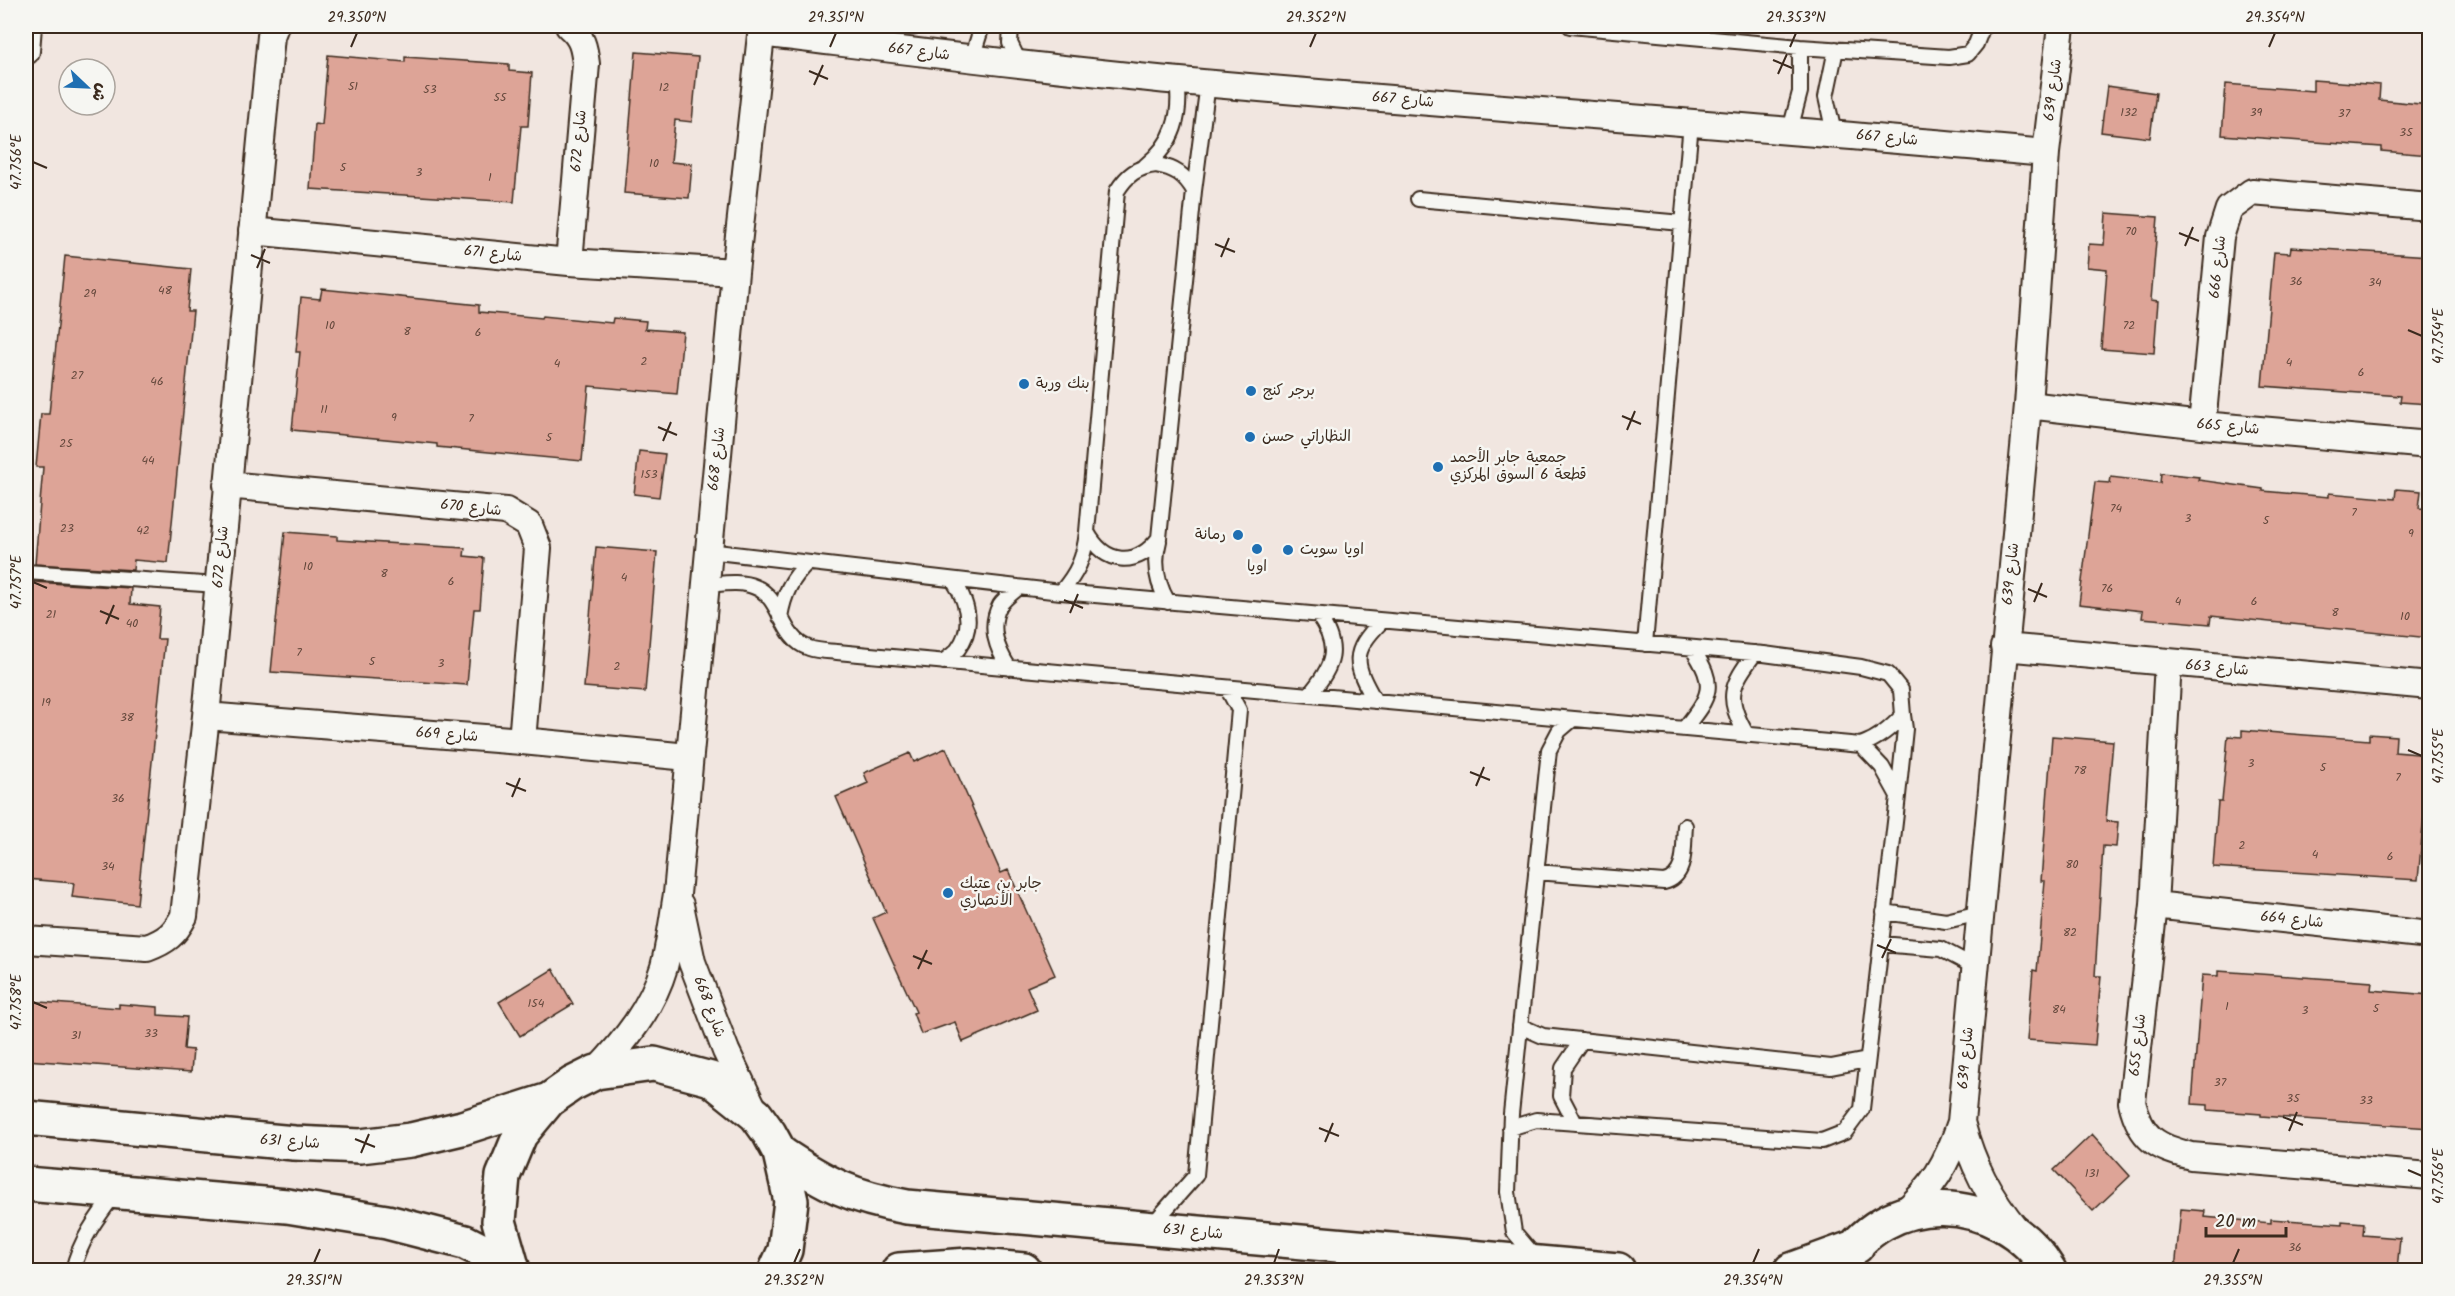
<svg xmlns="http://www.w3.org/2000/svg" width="2455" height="1296" viewBox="0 0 2455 1296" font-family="Kalam,'Playpen Sans Arabic',sans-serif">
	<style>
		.building { fill: #dda497; stroke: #3b2a1e; stroke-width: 1.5 }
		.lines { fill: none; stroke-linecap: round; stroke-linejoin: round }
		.service-casing { stroke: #3b2a1e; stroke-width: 18 }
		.minor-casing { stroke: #3b2a1e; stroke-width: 30 }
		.secondary-casing { stroke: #3b2a1e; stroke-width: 38 }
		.service { stroke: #f6f6f2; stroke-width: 14 }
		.minor { stroke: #f6f6f2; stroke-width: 26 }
		.secondary { stroke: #f6f6f2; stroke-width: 33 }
		.ticks { fill: none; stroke: #3b2a1e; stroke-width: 2 }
		.poi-dot { fill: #1f6fb2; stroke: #f6f6f2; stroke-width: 2 }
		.labels { text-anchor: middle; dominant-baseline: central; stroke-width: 5; stroke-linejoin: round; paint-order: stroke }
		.number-label { font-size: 12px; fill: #64483c }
		.street-label { font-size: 15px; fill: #3b2a1e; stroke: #f6f6f2 }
		.poi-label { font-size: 15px; fill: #3b2a1e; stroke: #f6f6f2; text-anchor: start }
		.neatline { fill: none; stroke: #3b2a1e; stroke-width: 2 }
		.ticks-label { font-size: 15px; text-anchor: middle; fill: #3b2a1e }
	</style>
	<rect width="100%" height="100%" fill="#f1e6e0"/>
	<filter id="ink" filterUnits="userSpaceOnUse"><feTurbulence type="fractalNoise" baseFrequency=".0167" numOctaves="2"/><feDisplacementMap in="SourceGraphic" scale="12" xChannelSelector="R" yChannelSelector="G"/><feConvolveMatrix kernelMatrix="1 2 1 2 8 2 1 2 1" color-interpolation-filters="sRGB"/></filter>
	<g filter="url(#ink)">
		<path class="building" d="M 636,52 L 698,57 L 692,122 L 675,120 L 671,162 L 692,164 L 689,198 L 624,193 Z
			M 328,55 L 405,62 L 405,57 L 509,64 L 509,71 L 532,73 L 528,126 L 521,126 L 514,202 L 310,189 L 315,124 L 322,125 Z
			M 2313,80 L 2380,85 L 2379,100 L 2430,105 L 2430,155 L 2381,151 L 2381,147 L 2222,135 L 2226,84 L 2313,91 Z
			M 2107,86 L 2156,93 L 2150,138 L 2101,132 Z
			M 2106,213 L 2158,217 L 2151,300 L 2158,301 L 2154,353 L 2101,349 L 2107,269 L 2087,267 L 2089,244 L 2104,245 Z
			M 2291,247 L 2430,256 L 2430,404 L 2400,402 L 2401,396 L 2262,386 L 2274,252 L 2290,253 Z
			M 65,256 L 191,269 L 187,311 L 193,311 L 168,563 L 134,560 L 133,570 L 35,564 L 43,467 L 36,467 L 41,414 L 49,414 Z
			M 322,289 L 479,305 L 479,312 L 542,318 L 543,316 L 612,323 L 613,318 L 646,321 L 645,329 L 683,332 L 677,394 L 589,386 L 582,461 L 437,447 L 437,444 L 292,430 L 300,352 L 296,352 L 301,297 L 320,299 Z
			M 639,451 L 665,454 L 659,497 L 634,494 Z
			M 2161,473 L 2199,477 L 2198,480 L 2263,489 L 2263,491 L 2329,497 L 2329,493 L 2395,499 L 2396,489 L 2421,491 L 2419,508 L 2430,509 L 2430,638 L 2211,616 L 2210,624 L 2142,618 L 2143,611 L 2079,604 L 2095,482 L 2110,483 L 2111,477 L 2160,483 Z
			M 285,532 L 337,536 L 337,540 L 465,548 L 464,556 L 484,558 L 480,609 L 474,609 L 467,685 L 271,672 Z
			M 596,547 L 657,552 L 645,692 L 584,687 Z
			M 33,582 L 131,588 L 130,604 L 160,607 L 157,639 L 165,639 L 137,904 L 72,897 L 74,883 L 26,879 L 26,586 L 33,586 Z
			M 2242,730 L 2369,740 L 2369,734 L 2396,736 L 2395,752 L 2430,755 L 2430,804 L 2425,804 L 2418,880 L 2213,867 L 2218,802 L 2222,802 L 2228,736 L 2242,737 Z
			M 2052,736 L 2113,741 L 2106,821 L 2118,822 L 2116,847 L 2103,846 L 2095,976 L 2101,976 L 2095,1045 L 2027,1040 L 2033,970 L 2037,971 L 2045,881 L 2041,881 Z
			M 946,748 L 1001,873 L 1008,870 L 1055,975 L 1027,987 L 1037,1010 L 963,1042 L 955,1022 L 921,1034 L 913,1013 L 916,1012 L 873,918 L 886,912 L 836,797 L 868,783 L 864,773 L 910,753 L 914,762 Z
			M 553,969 L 573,1004 L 520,1036 L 499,1002 Z
			M 2218,971 L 2372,982 L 2371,990 L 2430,995 L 2430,1128 L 2261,1116 L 2261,1114 L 2208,1110 L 2208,1105 L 2192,1104 L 2202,975 L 2218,976 Z
			M 26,1001 L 119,1008 L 119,1004 L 158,1007 L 158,1015 L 187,1017 L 184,1049 L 193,1050 L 191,1072 L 26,1060 Z
			M 2092,1134 L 2130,1176 L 2093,1211 L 2054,1170 Z
			M 2181,1209 L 2205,1211 L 2204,1217 L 2271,1223 L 2271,1219 L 2342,1224 L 2342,1221 L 2364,1223 L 2363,1235 L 2400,1238 L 2397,1270 L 2175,1270 Z"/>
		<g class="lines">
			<g class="service-casing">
				<path id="service" d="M 1011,26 L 1010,43 L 1020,64
					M 1570,26 L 1800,47 L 1949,57 L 1968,54 L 1976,44 L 1983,26
					M 972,58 L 982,26
					M 1790,130 L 1800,92 L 1800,47
					M 1834,133 L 1826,97 L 1836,49
					M 1156,165 C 1175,168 1185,175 1194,191 L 1159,538 C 1136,568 1105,565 1087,532 L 1117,191 C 1127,175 1137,167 1156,165 Z
					M 1145,166 C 1174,143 1182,116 1177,80
					M 1194,191 L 1208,83
					M 1418,199 L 1682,223
					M 1159,541 C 1153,563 1156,582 1168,602
					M 26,572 L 218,585
					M 705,585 C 721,584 740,580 755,587 C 782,597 780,639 809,648 C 818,651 828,651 837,652 L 1861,745 C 1879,738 1890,729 1903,715 L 1901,690 L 1888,674 L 1861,667 L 1764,654 L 1061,592 L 708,551
					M 1061,592 C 1078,572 1084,558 1087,532
					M 780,617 C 784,594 791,579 808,563
					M 1645,644 L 1691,123
					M 943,662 C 947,658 954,654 958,649 C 975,626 967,601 953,580
					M 1009,668 C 997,649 988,627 1000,605 C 1004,599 1012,593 1018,588
					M 1309,695 C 1334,666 1341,648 1318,615
					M 1375,701 C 1354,664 1350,653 1382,621
					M 1684,729 C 1711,695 1717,686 1692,648
					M 1747,735 C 1725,698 1730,686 1755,653
					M 1861,745 L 1882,767 L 1898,796
					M 1536,872 L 1664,882 C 1688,876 1683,846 1685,826
					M 1884,912 L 1946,921 L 1980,913
					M 1881,944 L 1941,949 L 1975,967
					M 1520,1026 L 1543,1036 L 1831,1067 L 1867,1060
					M 1575,1123 L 1561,1096 L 1563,1068 L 1582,1040
					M 1510,1128 L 1536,1120 L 1822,1141 L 1845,1132 L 1862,1109 L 1898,796 L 1905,729 L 1903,715
					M 1152,1225 L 1196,1175 L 1239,710 L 1227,688
					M 1537,1259 L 1514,1232 L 1508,1192 L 1511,1114 L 1549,750 L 1559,731 L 1573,719
					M 73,1270 C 80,1241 97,1217 115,1194"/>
			</g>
			<g class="minor-casing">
				<path id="minor" d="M 569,26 C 582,37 584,47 586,64 L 569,262
					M 761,33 C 901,50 1040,68 1180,81 C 1468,107 1757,126 2046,153
					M 26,51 L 28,26
					M 252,231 L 569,262 L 735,272
					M 2028,405 L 2202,425 L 2430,445
					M 2202,425 L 2220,237 L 2229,209 L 2252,192 L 2430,207
					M 227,485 L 506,511 L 529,525 L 538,548 L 522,741
					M 2004,647 L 2430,686
					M 2168,663 L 2154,905 L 2132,1102 C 2141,1139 2156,1147 2191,1156 L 2430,1176
					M 206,716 L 522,741 L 688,757
					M 680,905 L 692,962 L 726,1051 L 755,1112
					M 2154,905 L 2430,935
					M 26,940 L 147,948 C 166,941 175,934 184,916 L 206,716 L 271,36 L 275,26
					M 596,1072 C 625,1041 652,1008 664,967 C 670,943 673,918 677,894 L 735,272 L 762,26
					M 1961,1122 C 1972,1164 1989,1197 2017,1231
					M 1900,1216 C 1934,1187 1947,1164 1961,1122 L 2028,405 L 2046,153 L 2061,26"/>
			</g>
			<g class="secondary-casing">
				<path id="secondary" d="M 26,1118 L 294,1143 L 360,1146 L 411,1140 L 462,1128 L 549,1100
					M 780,1153 C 826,1184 852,1197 907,1207 L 1618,1270
					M 26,1184 L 287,1206 L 387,1222 L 465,1242 L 510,1265
					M 513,1270 L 499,1221 L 503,1176 L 520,1135 L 549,1100 L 572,1084 L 596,1072 L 654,1064 L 711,1079 L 756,1115 L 769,1133 L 780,1153 L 791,1201 L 785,1250 L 776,1270
					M 899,1270 L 969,1265 L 1024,1270
					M 1791,1270 L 1857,1246
					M 1839,1270 C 1883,1185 2001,1191 2049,1270"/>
			</g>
			<use href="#service" class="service"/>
			<use href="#minor" class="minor"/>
			<use href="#secondary" class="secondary"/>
		</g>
	</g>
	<path class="ticks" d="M 351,47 L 357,33M 830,47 L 836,33M 1310,47 L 1316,33M 1790,47 L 1796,33M 2269,47 L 2275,33M 1773,60 L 1792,68M 809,71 L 828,79M 1778,74 L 1787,54M 814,85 L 823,65M 33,162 L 47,168M 2179,233 L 2199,241M 1215,244 L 1235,252M 2185,246 L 2193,227M 251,255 L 270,263M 1221,257 L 1229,238M 257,268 L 265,249M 2408,330 L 2422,336M 1622,416 L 1641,424M 658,427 L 677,435M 1627,430 L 1635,411M 663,441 L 671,422M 33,582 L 47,588M 2028,589 L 2047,597M 1064,600 L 1083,608M 2034,602 L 2042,583M 100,611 L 119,619M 1070,613 L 1078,594M 106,624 L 114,605M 2408,750 L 2422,756M 1470,772 L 1490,780M 506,783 L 526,791M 1476,786 L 1484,767M 512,797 L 520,778M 1877,945 L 1896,953M 913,956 L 932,964M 1882,958 L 1891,939M 918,969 L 927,950M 33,1002 L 47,1008M 2283,1117 L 2303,1125M 1319,1128 L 1339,1136M 2289,1131 L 2297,1112M 355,1139 L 375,1147M 1325,1142 L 1333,1123M 361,1153 L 369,1134M 2408,1170 L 2422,1176M 314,1263 L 320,1249M 794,1263 L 800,1249M 1274,1263 L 1279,1249M 1753,1263 L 1759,1249M 2233,1263 L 2239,1249"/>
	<g class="poi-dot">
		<circle cx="1024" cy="384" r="6"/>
		<circle cx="1251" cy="391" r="6"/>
		<circle cx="1250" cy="437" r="6"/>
		<circle cx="1438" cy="467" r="6"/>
		<circle cx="1238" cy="535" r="6"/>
		<circle cx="1257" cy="549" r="6"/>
		<circle cx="1288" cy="550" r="6"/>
		<circle cx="948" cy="893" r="6"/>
	</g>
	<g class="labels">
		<g class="number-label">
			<text x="353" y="86">51</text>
			<text x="664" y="87">12</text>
			<text x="430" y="89">53</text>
			<text x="500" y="97">55</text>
			<text x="2129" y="112">132</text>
			<text x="2256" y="112">39</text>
			<text x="2344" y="113">37</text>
			<text x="2406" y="132">35</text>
			<text x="654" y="163">10</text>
			<text x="343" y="167">5</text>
			<text x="419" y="172">3</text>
			<text x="490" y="177">1</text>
			<text x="2131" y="231">70</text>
			<text x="2296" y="281">36</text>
			<text x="2375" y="282">34</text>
			<text x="165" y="290">48</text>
			<text x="90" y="293">29</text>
			<text x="330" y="325">10</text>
			<text x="2129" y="325">72</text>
			<text x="407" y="331">8</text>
			<text x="478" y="332">6</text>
			<text x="644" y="361">2</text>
			<text x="2289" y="362">4</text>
			<text x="557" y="363">4</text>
			<text x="2361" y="372">6</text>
			<text x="77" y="375">27</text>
			<text x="157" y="381">46</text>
			<text x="324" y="409">11</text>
			<text x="394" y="417">9</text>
			<text x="471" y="418">7</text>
			<text x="549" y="437">5</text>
			<text x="66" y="443">25</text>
			<text x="148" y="460">44</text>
			<text x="649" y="474">153</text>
			<text x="2116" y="508">74</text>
			<text x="2354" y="512">7</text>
			<text x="2188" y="518">3</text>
			<text x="2266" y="520">5</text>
			<text x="67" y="528">23</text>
			<text x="143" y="530">42</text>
			<text x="2411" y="533">9</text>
			<text x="308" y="566">10</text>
			<text x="384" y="573">8</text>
			<text x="624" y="577">4</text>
			<text x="451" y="581">6</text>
			<text x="2107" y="588">76</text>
			<text x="2178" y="601">4</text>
			<text x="2254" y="601">6</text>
			<text x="2335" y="612">8</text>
			<text x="51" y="614">21</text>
			<text x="2405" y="616">10</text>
			<text x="132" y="623">40</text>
			<text x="299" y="652">7</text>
			<text x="372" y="661">5</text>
			<text x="441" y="663">3</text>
			<text x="617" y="666">2</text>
			<text x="46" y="702">19</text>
			<text x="127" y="717">38</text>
			<text x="2251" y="763">3</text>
			<text x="2323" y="767">5</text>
			<text x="2080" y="770">78</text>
			<text x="2398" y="777">7</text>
			<text x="118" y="798">36</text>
			<text x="2242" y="845">2</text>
			<text x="2315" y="854">4</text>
			<text x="2390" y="856">6</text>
			<text x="2072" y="864">80</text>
			<text x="108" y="866">34</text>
			<text x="2070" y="932">82</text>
			<text x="536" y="1003">154</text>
			<text x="2227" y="1006">1</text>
			<text x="2376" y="1008">5</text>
			<text x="2059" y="1009">84</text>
			<text x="2305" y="1010">3</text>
			<text x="151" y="1033">33</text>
			<text x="76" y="1035">31</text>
			<text x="2220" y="1082">37</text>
			<text x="2293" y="1098">35</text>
			<text x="2366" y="1100">33</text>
			<text x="2092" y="1173">131</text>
			<text x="2295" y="1247">36</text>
		</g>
		<g class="street-label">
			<text transform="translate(919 52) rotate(7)">شارع 667</text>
			<text transform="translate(2053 90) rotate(-83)">شارع 639</text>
			<text transform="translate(1403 100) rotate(5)">شارع 667</text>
			<text transform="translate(1887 138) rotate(5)">شارع 667</text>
			<text transform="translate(579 141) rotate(-85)">شارع 672</text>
			<text transform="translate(493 254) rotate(6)">شارع 671</text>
			<text transform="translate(2218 267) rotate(-84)">شارع 666</text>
			<text transform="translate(2228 427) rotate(5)">شارع 665</text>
			<text transform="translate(717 459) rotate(-84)">شارع 668</text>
			<text transform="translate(471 508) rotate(6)">شارع 670</text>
			<text transform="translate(221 557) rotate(-85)">شارع 672</text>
			<text transform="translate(2011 574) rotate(-84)">شارع 639</text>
			<text transform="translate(2217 668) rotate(5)">شارع 663</text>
			<text transform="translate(447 735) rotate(4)">شارع 669</text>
			<text transform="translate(2292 920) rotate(6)">شارع 664</text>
			<text transform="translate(709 1007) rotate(69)">شارع 668</text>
			<text transform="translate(2138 1045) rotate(-84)">شارع 655</text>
			<text transform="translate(1966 1058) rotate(-85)">شارع 639</text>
			<text transform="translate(290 1142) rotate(4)">شارع 631</text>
			<text transform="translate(1193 1232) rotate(5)">شارع 631</text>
		</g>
		<g class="poi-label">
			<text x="1036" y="384">بنك وربة</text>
			<text x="1263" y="391">برجر كنج</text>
			<text x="1262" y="437">النظاراتي حسن</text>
			<text x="1450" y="458">جمعية جابر الأحمد<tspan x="1450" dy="17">قطعة 6 السوق المركزي</tspan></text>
			<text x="1226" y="535" text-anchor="end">رمانة</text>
			<text x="1300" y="550">اويا سويت</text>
			<text x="1257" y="567" text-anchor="middle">اويا</text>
			<text x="960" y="884">جابر بن عتيك<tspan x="960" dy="17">الأنصاري</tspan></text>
		</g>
	</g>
	<rect width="2455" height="1296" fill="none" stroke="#f6f6f2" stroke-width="66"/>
	<g transform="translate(87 87) rotate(113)"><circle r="28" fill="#f6f6f2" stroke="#aba49d" stroke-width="1.5"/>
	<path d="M0-4.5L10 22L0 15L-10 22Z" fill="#1f6fb2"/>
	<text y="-9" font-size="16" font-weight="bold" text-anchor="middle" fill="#3b2a1e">ش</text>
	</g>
	<path d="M2206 1227v9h80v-9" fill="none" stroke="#3b2a1e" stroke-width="3"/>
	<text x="2215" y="1227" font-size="18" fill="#3b2a1e" stroke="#f6f6f2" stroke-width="4.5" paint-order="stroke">20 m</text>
	<rect x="33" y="33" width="2389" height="1230" class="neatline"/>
	<g class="ticks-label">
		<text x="357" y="22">29.350°N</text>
		<text x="836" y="22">29.351°N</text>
		<text x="1316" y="22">29.352°N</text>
		<text x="1796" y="22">29.353°N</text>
		<text x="2275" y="22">29.354°N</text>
		<text transform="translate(16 162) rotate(-90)" y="5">47.756°E</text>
		<text transform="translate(2438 336) rotate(-90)" y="5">47.754°E</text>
		<text transform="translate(16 582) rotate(-90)" y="5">47.757°E</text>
		<text transform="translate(2438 756) rotate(-90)" y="5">47.755°E</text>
		<text transform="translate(16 1002) rotate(-90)" y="5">47.758°E</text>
		<text transform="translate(2438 1176) rotate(-90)" y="5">47.756°E</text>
		<text x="314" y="1285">29.351°N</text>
		<text x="794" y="1285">29.352°N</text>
		<text x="1274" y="1285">29.353°N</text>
		<text x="1753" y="1285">29.354°N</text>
		<text x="2233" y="1285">29.355°N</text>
	</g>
</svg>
